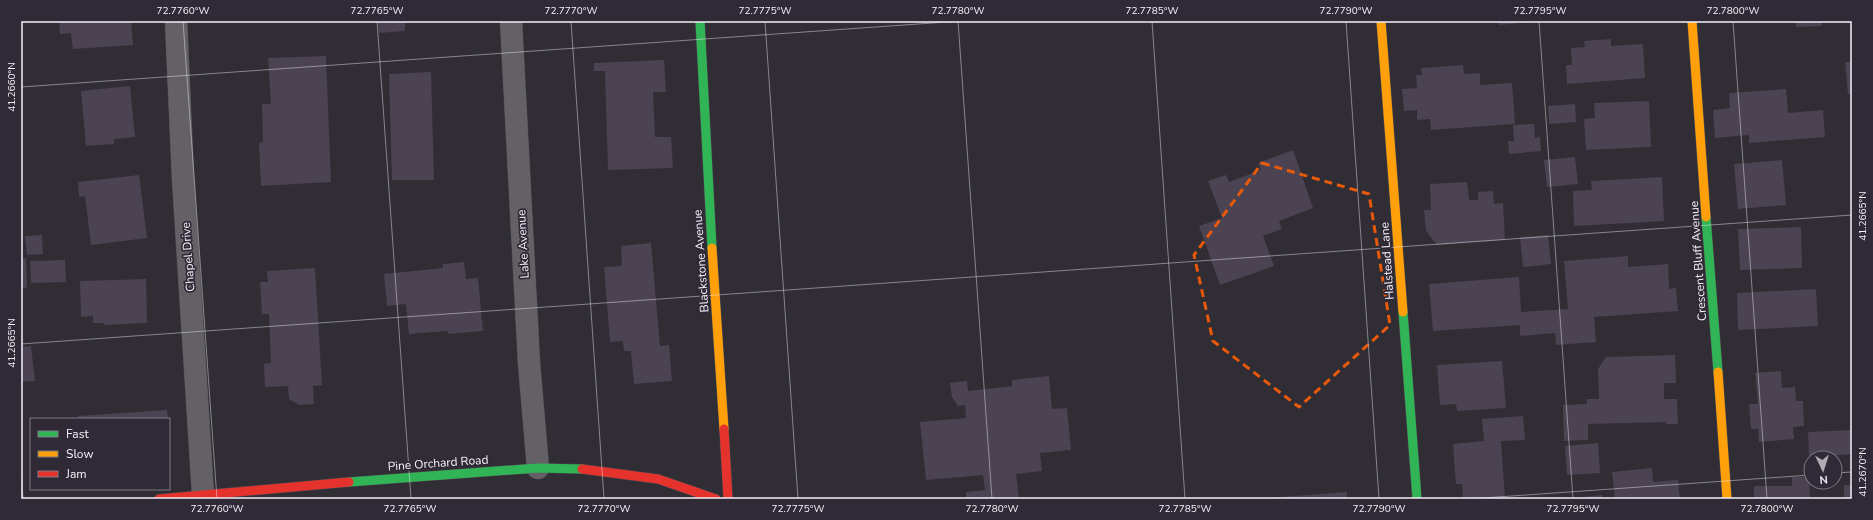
<svg xmlns="http://www.w3.org/2000/svg" width="1873" height="520" viewBox="0 0 1873 520" font-family="'Nunito Sans',sans-serif">
	<style>
		.building { fill: #4b4352 }
		.lines { fill: none; stroke-linecap: round; stroke-linejoin: round }
		.street-casing { stroke: #4d4b50; stroke-width: 23 }
		.fast-casing { stroke: #4d4b50; stroke-width: 10 }
		.slow-casing { stroke: #4d4b50; stroke-width: 10 }
		.jam-casing { stroke: #4d4b50; stroke-width: 10 }
		.street { stroke: #636166; stroke-width: 22 }
		.fast { stroke: #30b455; stroke-width: 9 }
		.slow { stroke: #ff9f0a; stroke-width: 9 }
		.jam { stroke: #e5322d; stroke-width: 9 }
		.marked { fill: none; stroke: #e8590c; stroke-width: 3; stroke-dasharray: 8 5; stroke-linejoin: round }
		.ticks { fill: none; stroke: #f4f1f9; stroke-width: 1; stroke-opacity: 0.45 }
		.labels { text-anchor: middle; dominant-baseline: central; stroke-width: 3.5; stroke-linejoin: round; paint-order: stroke }
		.street-label { font-size: 12px; fill: #f4f1f9; stroke: #302a37 }
		.neatline { fill: none; stroke: #f4f1f9; stroke-width: 1.5 }
		.ticks-label { font-size: 10px; text-anchor: middle; fill: #f4f1f9 }
	</style>
	<rect width="100%" height="100%" fill="#302d34"/>
	<path class="building" d="M 59,21 L 131,21 L 133,45 L 73,49 L 71,33 L 60,34 Z
		M 378,21 L 405,21 L 405,31 L 379,33 Z
		M 1499,21 L 1533,21 L 1533,22 L 1499,25 Z
		M 1796,21 L 1822,21 L 1822,26 L 1796,27 Z
		M 1611,39 L 1611,46 L 1643,44 L 1645,78 L 1567,84 L 1566,65 L 1572,65 L 1571,48 L 1585,47 L 1584,41 Z
		M 326,56 L 331,182 L 261,186 L 259,143 L 263,142 L 262,104 L 271,104 L 268,58 Z
		M 664,60 L 666,92 L 653,92 L 655,137 L 671,137 L 673,168 L 608,170 L 605,71 L 594,71 L 594,63 Z
		M 1845,62 L 1852,62 L 1852,94 L 1848,94 Z
		M 1463,65 L 1464,74 L 1480,73 L 1480,85 L 1512,83 L 1515,124 L 1431,130 L 1430,119 L 1417,120 L 1417,110 L 1404,111 L 1402,89 L 1417,88 L 1416,75 L 1422,75 L 1421,68 Z
		M 431,72 L 434,180 L 392,180 L 389,74 Z
		M 130,86 L 135,137 L 114,139 L 114,144 L 86,146 L 81,91 Z
		M 1786,89 L 1788,113 L 1823,110 L 1825,137 L 1749,143 L 1749,135 L 1715,138 L 1713,110 L 1730,108 L 1729,93 Z
		M 1649,101 L 1651,147 L 1586,150 L 1584,119 L 1595,118 L 1594,103 Z
		M 1575,104 L 1576,122 L 1549,124 L 1548,106 Z
		M 1534,124 L 1535,138 L 1540,137 L 1541,151 L 1509,154 L 1508,141 L 1514,141 L 1513,125 Z
		M 1293,150 L 1313,208 L 1279,221 L 1282,229 L 1263,236 L 1274,266 L 1220,285 L 1199,226 L 1222,218 L 1208,181 L 1226,175 L 1229,182 L 1261,170 L 1258,163 Z
		M 1575,157 L 1578,184 L 1547,187 L 1544,160 Z
		M 1782,160 L 1786,205 L 1738,209 L 1734,164 Z
		M 139,175 L 147,238 L 91,245 L 85,196 L 79,197 L 78,182 Z
		M 1662,177 L 1664,221 L 1574,226 L 1573,191 L 1592,190 L 1591,181 Z
		M 1467,182 L 1469,200 L 1478,200 L 1478,192 L 1493,191 L 1494,204 L 1503,203 L 1505,240 L 1437,245 L 1426,231 L 1424,210 L 1431,210 L 1430,184 Z
		M 1801,227 L 1802,268 L 1740,270 L 1738,229 Z
		M 42,235 L 43,254 L 27,255 L 25,236 Z
		M 1548,235 L 1551,264 L 1523,267 L 1520,237 Z
		M 651,243 L 660,346 L 669,345 L 672,381 L 634,384 L 631,351 L 624,351 L 623,341 L 610,342 L 604,267 L 622,266 L 621,246 Z
		M 1628,256 L 1628,267 L 1668,264 L 1669,289 L 1676,288 L 1678,311 L 1594,317 L 1596,342 L 1556,345 L 1555,333 L 1520,336 L 1520,325 L 1433,331 L 1429,284 L 1519,277 L 1521,312 L 1568,309 L 1564,261 Z
		M 26,258 L 27,288 L 21,288 L 21,259 Z
		M 65,260 L 66,282 L 31,283 L 30,261 Z
		M 464,262 L 466,279 L 478,278 L 483,331 L 449,334 L 447,331 L 409,334 L 406,304 L 387,306 L 384,274 L 443,268 L 443,264 Z
		M 315,268 L 322,385 L 313,386 L 314,404 L 299,405 L 289,399 L 288,386 L 265,387 L 264,364 L 271,363 L 269,314 L 262,314 L 260,282 L 268,282 L 267,271 Z
		M 146,279 L 147,323 L 104,325 L 104,323 L 93,323 L 93,316 L 81,317 L 80,281 Z
		M 1816,289 L 1818,326 L 1738,330 L 1737,293 Z
		M 31,346 L 35,381 L 21,382 L 21,347 Z
		M 1675,355 L 1676,383 L 1664,383 L 1664,399 L 1677,399 L 1678,424 L 1666,424 L 1666,422 L 1588,424 L 1588,440 L 1564,441 L 1563,405 L 1587,404 L 1587,399 L 1599,399 L 1598,369 L 1606,357 Z
		M 1502,361 L 1506,408 L 1457,411 L 1456,404 L 1440,405 L 1437,365 Z
		M 1781,371 L 1782,388 L 1795,387 L 1796,401 L 1803,401 L 1804,426 L 1793,427 L 1794,439 L 1759,442 L 1758,429 L 1751,429 L 1749,404 L 1758,404 L 1755,373 Z
		M 1049,376 L 1052,409 L 1067,408 L 1071,450 L 1040,453 L 1042,471 L 1016,474 L 1019,499 L 966,499 L 966,492 L 985,490 L 983,475 L 926,480 L 920,422 L 966,418 L 965,405 L 958,406 L 952,397 L 950,383 L 967,381 L 968,391 L 1012,386 L 1012,380 Z
		M 167,410 L 168,419 L 79,419 L 78,416 Z
		M 1523,416 L 1525,440 L 1501,441 L 1505,499 L 1463,499 L 1462,484 L 1456,484 L 1453,444 L 1484,441 L 1482,419 Z
		M 1852,430 L 1852,454 L 1809,457 L 1808,432 Z
		M 1598,443 L 1600,473 L 1567,475 L 1565,446 Z
		M 1652,468 L 1653,482 L 1678,480 L 1680,499 L 1615,499 L 1612,472 Z
		M 1792,477 L 1809,477 L 1810,499 L 1754,499 L 1754,486 L 1792,486 Z
		M 1844,485 L 1852,485 L 1852,499 L 1844,499 Z
		M 1347,492 L 1347,499 L 1266,499 L 1266,498 Z
		M 1602,495 L 1603,499 L 1583,499 L 1583,497 Z"/>
	<g class="lines">
		<g class="street-casing">
			<path id="street" d="M 176,21 L 183,179 L 203,494
				M 511,21 L 529,363 L 538,468"/>
		</g>
		<g class="fast-casing">
			<path id="fast" d="M 700,21 L 712,248
				M 1706,217 L 1718,372
				M 1403,312 L 1417,499
				M 349,482 L 538,468 L 582,469"/>
		</g>
		<g class="slow-casing">
			<path id="slow" d="M 1381,21 L 1403,312
				M 1692,21 L 1706,217
				M 712,248 L 724,429
				M 1718,372 L 1727,499"/>
		</g>
		<g class="jam-casing">
			<path id="jam" d="M 724,429 L 728,499
				M 582,469 L 658,479 L 716,499
				M 159,499 L 349,482"/>
		</g>
		<use href="#street" class="street"/>
		<use href="#fast" class="fast"/>
		<use href="#slow" class="slow"/>
		<use href="#jam" class="jam"/>
	</g>
	<path class="marked" d="M 1262,163 L 1369,194 L 1390,325 L 1299,407 L 1213,341 L 1194,255 Z"/>
	<path class="ticks" d="M 183,21 L 217,499M 377,21 L 411,499M 571,21 L 604,499M 765,21 L 798,499M 958,21 L 992,499M 1152,21 L 1185,499M 1346,21 L 1379,499M 1539,21 L 1573,499M 1733,21 L 1767,499M 21,87 L 961,21M 21,344 L 1852,215M 21,470 L 23,499M 1835,473 L 1852,472M 1469,499 L 1811,475"/>
	<g class="labels">
		<g class="street-label">
			<text transform="translate(523 244) rotate(-93)">Lake Avenue</text>
			<text transform="translate(188 257) rotate(-94)">Chapel Drive</text>
			<text transform="translate(701 261) rotate(-94)">Blackstone Avenue</text>
			<text transform="translate(1387 261) rotate(-94)">Halstead Lane</text>
			<text transform="translate(1698 261) rotate(-94)">Crescent Bluff Avenue</text>
			<text transform="translate(438 463) rotate(-4)">Pine Orchard Road</text>
		</g>
	</g>
	<rect width="1873" height="520" fill="none" stroke="#302a37" stroke-width="44"/>
	<rect x="30" y="418" width="140" height="72" fill="#302a37" stroke="#7e7a85"/>
	<rect x="38" y="431" width="20" height="6" fill="#30b455" stroke="#7e7a85"/>
	<text x="66" y="438" font-size="12" fill="#f4f1f9">Fast</text>
	<rect x="38" y="451" width="20" height="6" fill="#ff9f0a" stroke="#7e7a85"/>
	<text x="66" y="458" font-size="12" fill="#f4f1f9">Slow</text>
	<rect x="38" y="471" width="20" height="6" fill="#e5322d" stroke="#7e7a85"/>
	<text x="66" y="478" font-size="12" fill="#f4f1f9">Jam</text>
	<g transform="translate(1823 470) rotate(176)"><circle r="19" fill="#302a37" stroke="#7e7a85"/>
	<path d="M0-3L7 15L0 10L-7 15Z" fill="#afacb4"/>
	<text y="-6" font-size="11" font-weight="bold" text-anchor="middle" fill="#f4f1f9">N</text>
	</g>
	<rect x="22" y="22" width="1829" height="476" class="neatline"/>
	<g class="ticks-label">
		<text x="183" y="14">72.7760°W</text>
		<text x="377" y="14">72.7765°W</text>
		<text x="571" y="14">72.7770°W</text>
		<text x="765" y="14">72.7775°W</text>
		<text x="958" y="14">72.7780°W</text>
		<text x="1152" y="14">72.7785°W</text>
		<text x="1346" y="14">72.7790°W</text>
		<text x="1540" y="14">72.7795°W</text>
		<text x="1733" y="14">72.7800°W</text>
		<text transform="translate(11 87) rotate(-90)" y="4">41.2660°N</text>
		<text transform="translate(1862 216) rotate(-90)" y="4">41.2665°N</text>
		<text transform="translate(11 343) rotate(-90)" y="4">41.2665°N</text>
		<text transform="translate(1862 472) rotate(-90)" y="4">41.2670°N</text>
		<text x="217" y="512">72.7760°W</text>
		<text x="410" y="512">72.7765°W</text>
		<text x="604" y="512">72.7770°W</text>
		<text x="798" y="512">72.7775°W</text>
		<text x="992" y="512">72.7780°W</text>
		<text x="1185" y="512">72.7785°W</text>
		<text x="1379" y="512">72.7790°W</text>
		<text x="1573" y="512">72.7795°W</text>
		<text x="1767" y="512">72.7800°W</text>
	</g>
</svg>
